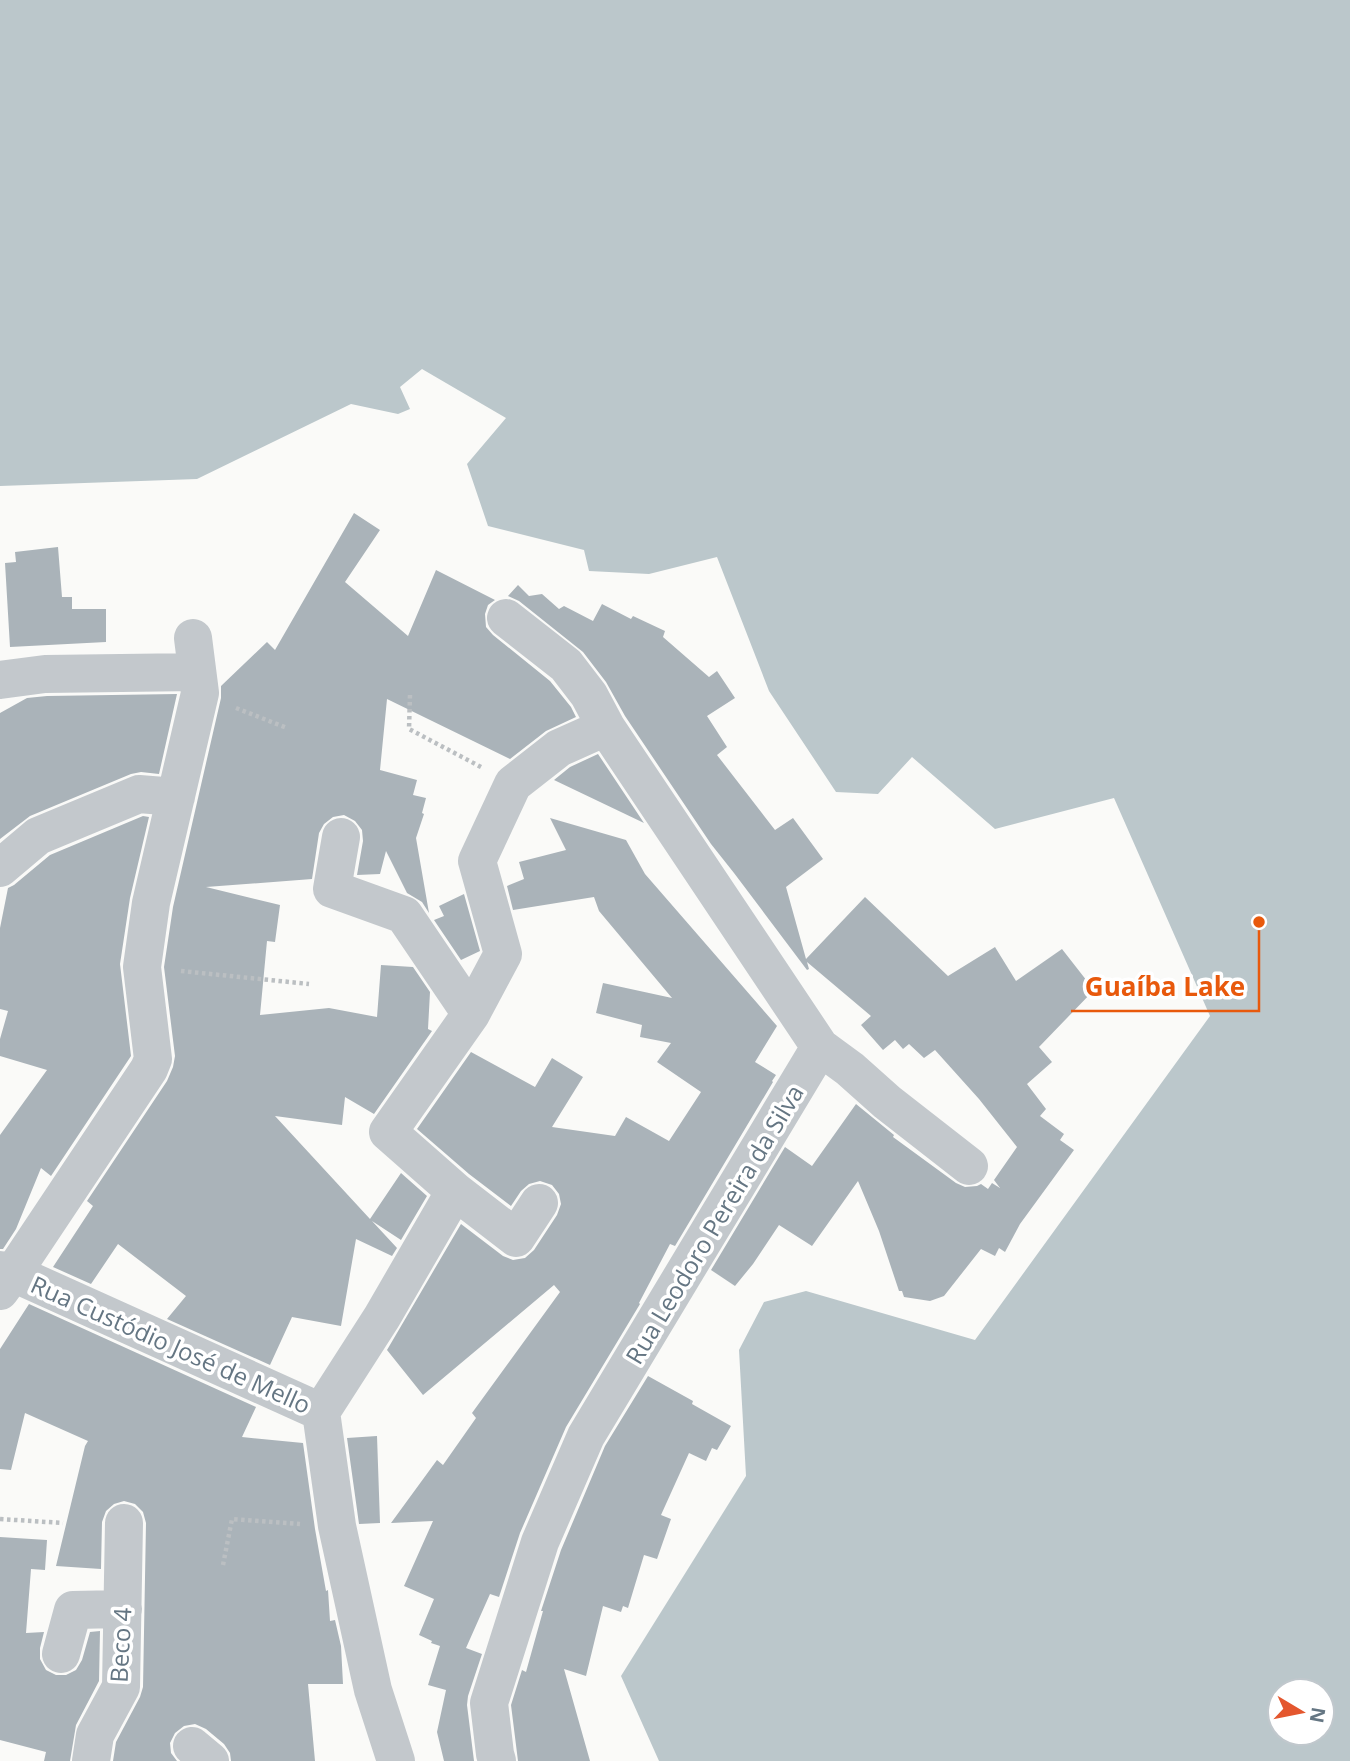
<svg xmlns="http://www.w3.org/2000/svg" width="1350" height="1761" viewBox="0 0 1350 1761" font-family="'Open Sans',sans-serif">
	<style>
		.water { fill: #bbc7cb; fill-rule: evenodd }
		.building { fill: #aab3b9 }
		.lines { fill: none; stroke-linecap: round; stroke-linejoin: round }
		.path { stroke: #bbbfc2; stroke-width: 4.5; stroke-dasharray: 3.5 3.5; stroke-linecap: butt }
		.minor { stroke: #c3c8cc; stroke-width: 38 }
		.labels { text-anchor: middle; dominant-baseline: central; stroke-width: 7; stroke-linejoin: round; paint-order: stroke }
		.street-label { font-size: 24px; fill: #657683; stroke: #fff }
		.leader { fill: none; stroke: #e8590c; stroke-width: 2.5 }
		.callout-dot { fill: #e8590c; stroke: #fff; stroke-width: 2.5 }
		.callout-label { font-size: 26px; text-anchor: middle; font-weight: bold; fill: #e8590c; stroke: #fff; stroke-width: 7; stroke-linejoin: round; paint-order: stroke }
	</style>
	<rect width="100%" height="100%" fill="#fafaf8"/>
	<path class="water" d="M 0,0 L 1350,0 L 1350,1761 L 659,1761 L 621,1676 L 746,1476 L 739,1350 L 764,1302 L 806,1291 L 975,1340 L 1210,1016 L 1114,798 L 995,829 L 912,757 L 878,794 L 836,792 L 769,691 L 717,557 L 649,574 L 589,571 L 584,550 L 488,526 L 467,464 L 506,418 L 422,369 L 400,387 L 410,409 L 398,414 L 351,404 L 197,479 L 0,486 ZM 1280,1691 L 1322,1691 L 1322,1733 L 1280,1733 Z"/>
	<path class="building" d="M 354,513 L 380,530 L 345,582 L 408,636 L 436,570 L 495,600 L 488,605 L 485,614 L 486,627 L 493,635 L 550,681 L 571,707 L 576,717 L 546,731 L 510,759 L 387,699 L 380,770 L 417,780 L 413,795 L 426,798 L 422,813 L 424,814 L 416,838 L 429,913 L 422,902 L 407,893 L 386,851 L 380,874 L 357,875 L 363,841 L 362,830 L 355,821 L 344,815 L 333,817 L 324,824 L 319,833 L 312,879 L 206,887 L 280,905 L 275,942 L 267,941 L 260,1015 L 329,1008 L 377,1017 L 381,965 L 413,967 L 430,992 L 428,1029 L 432,1031 L 374,1114 L 345,1097 L 342,1125 L 275,1116 L 370,1219 L 401,1173 L 427,1196 L 401,1240 L 372,1221 L 397,1248 L 392,1256 L 356,1239 L 341,1326 L 292,1317 L 270,1365 L 167,1319 L 186,1296 L 118,1244 L 91,1284 L 53,1267 L 93,1206 L 87,1201 L 167,1081 L 173,1067 L 175,1056 L 164,967 L 173,907 L 221,698 L 221,686 L 267,642 L 275,650 Z
		M 58,547 L 62,597 L 72,597 L 72,609 L 106,609 L 106,642 L 10,647 L 5,563 L 16,562 L 15,552 Z
		M 518,585 L 529,596 L 542,594 L 559,609 L 564,606 L 593,621 L 602,604 L 631,619 L 633,616 L 665,631 L 663,637 L 709,677 L 717,671 L 735,698 L 707,716 L 727,747 L 717,755 L 775,830 L 793,818 L 823,859 L 786,887 L 806,959 L 865,897 L 948,976 L 995,947 L 1016,981 L 1062,949 L 1094,990 L 1039,1047 L 1052,1062 L 1027,1084 L 1046,1109 L 1040,1116 L 1064,1134 L 1060,1140 L 1074,1150 L 1020,1224 L 1005,1252 L 999,1248 L 995,1256 L 981,1249 L 944,1296 L 930,1301 L 904,1297 L 902,1291 L 899,1291 L 879,1231 L 858,1181 L 812,1246 L 779,1225 L 753,1264 L 735,1286 L 711,1270 L 785,1147 L 812,1166 L 856,1104 L 894,1135 L 893,1137 L 956,1183 L 965,1187 L 977,1186 L 981,1184 L 988,1189 L 992,1183 L 1000,1188 L 994,1180 L 1017,1147 L 979,1099 L 935,1050 L 924,1058 L 909,1044 L 903,1049 L 895,1040 L 883,1050 L 861,1025 L 871,1016 L 807,962 L 809,969 L 807,970 L 734,873 L 711,844 L 625,716 L 606,682 L 583,652 L 519,601 L 508,596 Z
		M 177,694 L 159,774 L 141,772 L 131,774 L 30,816 L 0,839 L 0,713 L 27,698 L 47,696 Z
		M 598,754 L 644,823 L 554,780 L 570,767 Z
		M 143,816 L 149,817 L 130,898 L 120,964 L 131,1056 L 51,1176 L 41,1168 L 16,1229 L 3,1249 L 0,1249 L 0,1135 L 47,1070 L 0,1056 L 0,1039 L 8,1011 L 0,1009 L 0,928 L 8,888 L 14,885 L 50,855 Z
		M 550,818 L 626,840 L 645,874 L 777,1026 L 755,1062 L 776,1075 L 772,1081 L 773,1082 L 675,1246 L 670,1244 L 639,1303 L 640,1304 L 566,1427 L 520,1533 L 499,1597 L 490,1594 L 466,1648 L 482,1654 L 468,1696 L 467,1705 L 474,1761 L 444,1761 L 437,1732 L 446,1690 L 428,1685 L 440,1646 L 431,1643 L 432,1641 L 419,1635 L 434,1599 L 404,1586 L 433,1521 L 391,1523 L 437,1460 L 443,1465 L 476,1418 L 472,1413 L 560,1292 L 554,1285 L 423,1395 L 387,1350 L 461,1224 L 503,1256 L 513,1260 L 525,1258 L 534,1250 L 557,1215 L 561,1204 L 559,1194 L 552,1185 L 540,1181 L 529,1184 L 521,1191 L 511,1206 L 469,1174 L 417,1129 L 471,1052 L 535,1087 L 552,1058 L 583,1077 L 552,1127 L 615,1136 L 626,1117 L 669,1141 L 701,1092 L 657,1062 L 671,1043 L 640,1037 L 642,1025 L 596,1013 L 603,983 L 672,998 L 599,911 L 594,897 L 513,910 L 507,886 L 524,879 L 519,862 L 566,850 Z
		M 464,894 L 480,951 L 461,960 L 434,920 L 444,916 L 439,906 Z
		M 29,1304 L 256,1407 L 242,1437 L 303,1443 L 315,1529 L 326,1591 L 328,1590 L 330,1621 L 335,1620 L 341,1646 L 343,1684 L 308,1684 L 315,1761 L 231,1761 L 230,1753 L 224,1744 L 206,1729 L 195,1724 L 184,1726 L 175,1733 L 170,1743 L 171,1753 L 177,1761 L 113,1761 L 116,1742 L 140,1697 L 143,1687 L 146,1523 L 143,1512 L 135,1504 L 124,1501 L 114,1504 L 106,1511 L 102,1522 L 101,1569 L 56,1566 L 85,1446 L 88,1441 L 25,1413 L 11,1470 L 0,1469 L 0,1349 Z
		M 648,1376 L 693,1401 L 692,1404 L 731,1426 L 717,1450 L 712,1448 L 706,1461 L 689,1453 L 661,1515 L 671,1519 L 657,1559 L 644,1555 L 628,1608 L 623,1606 L 621,1612 L 603,1606 L 586,1676 L 564,1669 L 590,1761 L 518,1761 L 511,1705 L 522,1670 L 526,1672 L 543,1611 L 541,1611 L 561,1550 L 605,1446 Z
		M 377,1436 L 380,1523 L 359,1524 L 347,1438 Z
		M 0,1537 L 47,1540 L 45,1570 L 31,1569 L 26,1633 L 44,1632 L 40,1648 L 40,1659 L 46,1670 L 56,1675 L 66,1675 L 76,1670 L 82,1660 L 90,1632 L 100,1631 L 99,1681 L 76,1725 L 70,1761 L 44,1761 L 46,1752 L 0,1740 Z"/>
	<g class="lines">
		<path class="path" d="M 410,695 L 409,729 L 481,767
			M 236,708 L 287,728
			M 181,971 L 309,984
			M 0,1519 L 63,1523
			M 223,1565 L 232,1519 L 300,1524"/>
		<path class="minor" d="M 0,680 L 45,674 L 197,672
			M 341,837 L 332,889 L 404,915 L 471,1014
			M 0,868 L 38,836 L 139,794 L 176,797
			M 820,1047 L 850,1069 L 887,1102 L 969,1166
			M 455,1191 L 516,1238 L 539,1203
			M 0,1270 L 13,1273 L 321,1412 L 337,1526 L 373,1690 L 396,1761
			M 0,1291 L 13,1273 L 149,1069 L 153,1059 L 142,967 L 151,903 L 200,693 L 193,638
			M 321,1412 L 382,1317 L 455,1191 L 388,1132 L 471,1014 L 503,954 L 477,861 L 513,784 L 559,748 L 606,727
			M 61,1654 L 73,1610 L 123,1609
			M 192,1746 L 210,1761
			M 91,1761 L 95,1735 L 121,1687 L 124,1523
			M 497,1761 L 495,1754 L 489,1703 L 540,1542 L 586,1436 L 820,1047 L 606,727 L 589,695 L 566,665 L 506,618"/>
	</g>
	<g class="labels">
		<g class="street-label">
			<text transform="translate(714 1224) rotate(-59)">Rua Leodoro Pereira da Silva</text>
			<text transform="translate(171 1344) rotate(24)">Rua Custódio José de Mello</text>
			<text transform="translate(120 1645) rotate(-87)">Beco 4</text>
		</g>
	</g>
	<path class="leader" d="M1259 922L1259 1011H1071"/>
	<circle class="callout-dot" cx="1259" cy="922" r="7"/>
	<g class="callout-label">
		<text x="1165" y="996">Guaíba Lake</text>
	</g>
	<g transform="translate(1301 1712) rotate(100)"><circle r="33" fill="#ffffff" stroke="#c1c8cd" stroke-width="2"/>
	<path d="M0-5L12 26L0 18L-12 26Z" fill="#e4572e"/>
	<text y="-10" font-size="19" font-weight="bold" text-anchor="middle" fill="#657683">N</text>
	</g>
</svg>
